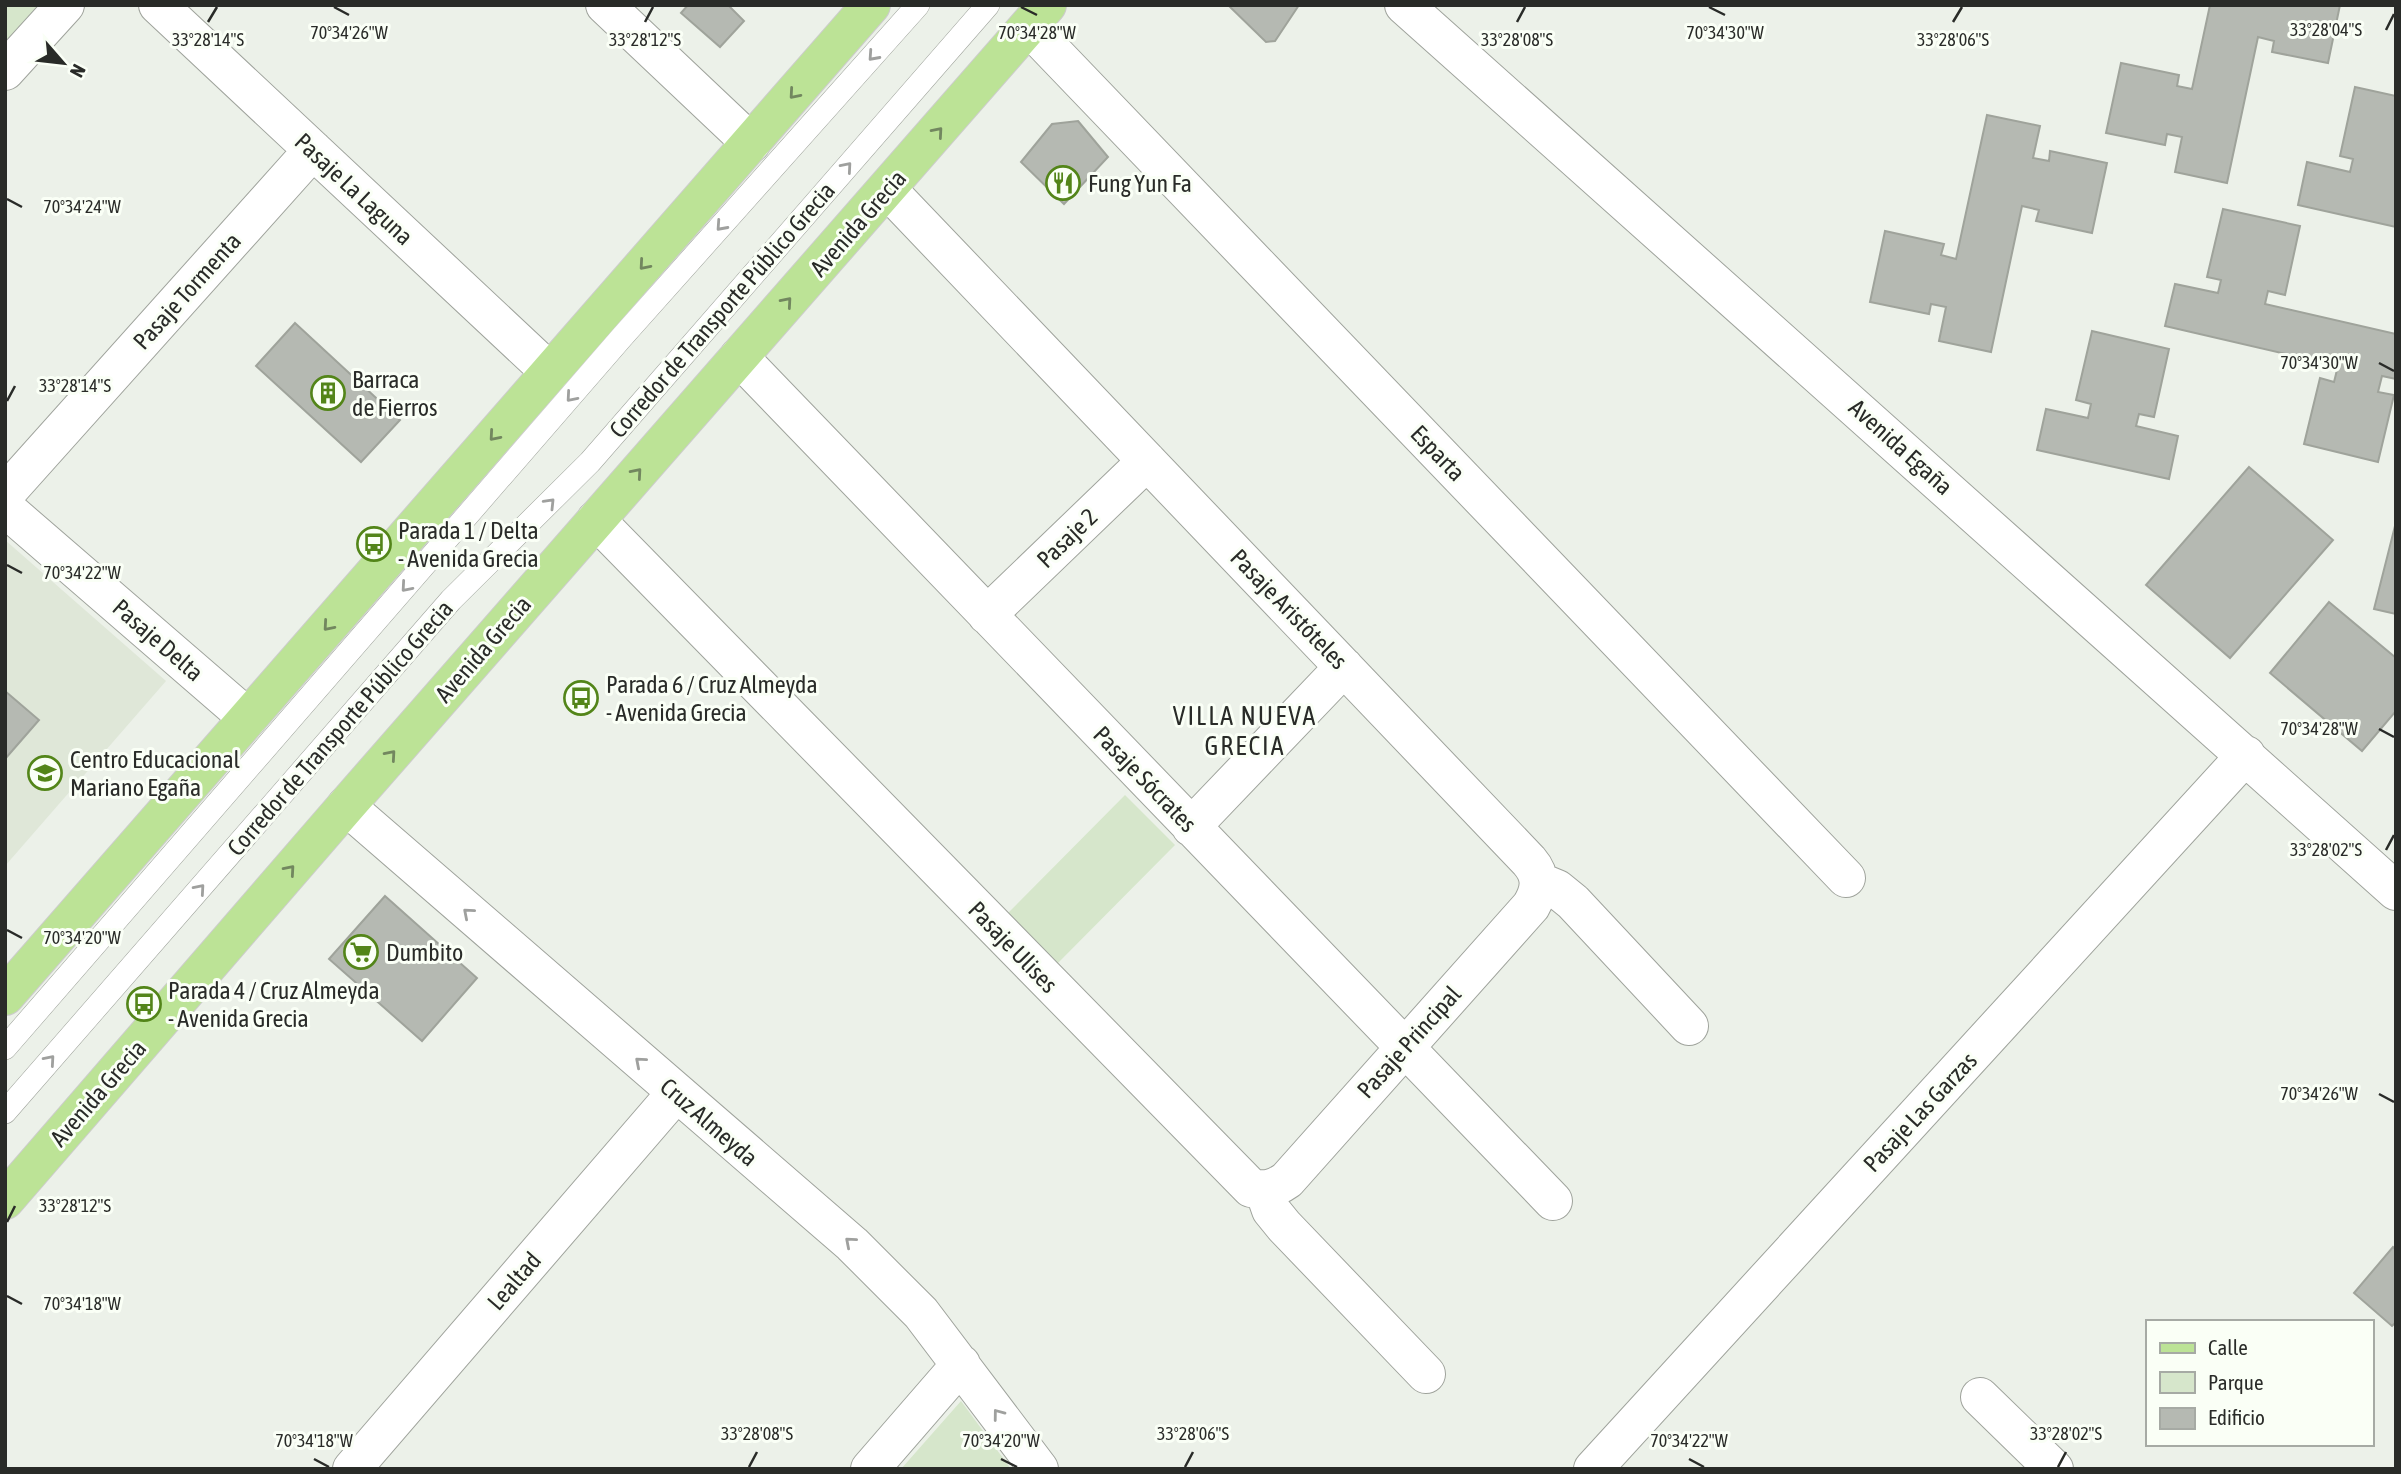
<svg xmlns="http://www.w3.org/2000/svg" width="2401" height="1474" viewBox="0 0 2401 1474" font-family="'Asap Condensed',sans-serif">
	<style>
		.built { fill: #dfe7d8 }
		.green { fill: #d6e6cb }
		.building { fill: #b5b9b2; stroke: #9fa39b; stroke-width: 2 }
		.lines { fill: none; stroke-linecap: round; stroke-linejoin: round }
		.lane-casing { stroke: #9fa39c; stroke-width: 24 }
		.street-casing { stroke: #9fa39c; stroke-width: 40 }
		.primary-casing { stroke: #cccccb; stroke-width: 40 }
		.lane { stroke: #fff; stroke-width: 23 }
		.street { stroke: #fff; stroke-width: 38 }
		.primary { stroke: #bce396; stroke-width: 38 }
		.oneway { stroke: #9fa09e }
		.oneway2 { stroke: #72875f }
		.ticks { fill: none; stroke: #292b28; stroke-width: 2.5 }
		.labels { text-anchor: middle; dominant-baseline: central; stroke-width: 6; stroke-linejoin: round; paint-order: stroke }
		.poi-label { font-size: 24px; fill: #292b28; stroke: #fafff6; text-anchor: start }
		.street-label { font-size: 24px; fill: #292b28; stroke: #fafff6 }
		.neighbourhood-label { font-size: 26px; letter-spacing: 2px; fill: #292b28; stroke: #fafff6 }
		.ticks-label { font-size: 18px; text-anchor: middle; fill: #292b28; stroke: #fafff6; stroke-width: 6; stroke-linejoin: round; paint-order: stroke }
	</style>
	<rect width="100%" height="100%" fill="#ecf1e9"/>
	<path class="built" d="M 5,540 L 166,681 L 5,866 Z"/>
	<path class="green" d="M 5,5 L 44,5 L 5,48 Z
		M 1125,795 L 1175,845 L 1057,964 L 1007,914 Z
		M 961,1401 L 1011,1469 L 901,1469 Z"/>
	<path class="building" d="M 688,5 L 728,5 L 744,21 L 720,47 L 681,13 Z
		M 1228,5 L 1299,5 L 1275,41 L 1266,42 Z
		M 2210,5 L 2340,5 L 2328,63 L 2272,52 L 2274,41 L 2258,37 L 2227,183 L 2175,172 L 2182,137 L 2167,134 L 2165,145 L 2106,133 L 2121,63 L 2179,75 L 2177,86 L 2192,89 Z
		M 2355,87 L 2396,96 L 2396,227 L 2298,205 L 2307,162 L 2350,172 L 2353,159 L 2340,156 Z
		M 1987,115 L 2040,126 L 2033,158 L 2049,161 L 2050,151 L 2107,163 L 2092,233 L 2036,221 L 2039,210 L 2022,206 L 1991,352 L 1939,341 L 1946,307 L 1931,304 L 1929,314 L 1870,302 L 1885,231 L 1944,244 L 1941,255 L 1956,259 Z
		M 1078,121 L 1108,157 L 1064,204 L 1021,162 L 1052,124 Z
		M 2223,209 L 2300,226 L 2285,295 L 2268,291 L 2265,304 L 2396,334 L 2396,379 L 2382,376 L 2378,392 L 2394,395 L 2378,462 L 2304,444 L 2320,378 L 2334,382 L 2338,366 L 2165,326 L 2175,284 L 2218,293 L 2221,280 L 2207,277 Z
		M 295,323 L 400,420 L 361,462 L 256,366 Z
		M 2092,331 L 2169,349 L 2154,417 L 2139,414 L 2136,426 L 2178,436 L 2169,479 L 2037,450 L 2046,409 L 2088,418 L 2091,404 L 2076,400 Z
		M 2249,467 L 2333,540 L 2230,658 L 2146,585 Z
		M 2396,522 L 2396,614 L 2374,609 Z
		M 2329,602 L 2396,658 L 2396,711 L 2362,751 L 2270,673 Z
		M 5,691 L 39,720 L 5,759 Z
		M 385,896 L 477,978 L 422,1041 L 329,959 Z
		M 2393,1247 L 2396,1250 L 2396,1322 L 2392,1326 L 2354,1293 Z"/>
	<g class="lines">
		<g class="lane-casing">
			<path id="lane" d="M 5,1048 L 622,337 L 918,5
				M 5,1112 L 451,600 L 590,462 L 988,5"/>
		</g>
		<g class="street-casing">
			<path id="street" d="M 158,5 L 550,372
				M 605,5 L 751,143
				M 1404,5 L 2396,891
				M 1029,27 L 1846,878
				M 5,71 L 65,5
				M 739,357 L 1553,1201
				M 5,494 L 313,150
				M 5,508 L 248,718
				M 596,520 L 1251,1188 C 1266,1191 1274,1189 1287,1180 L 1531,906 C 1541,889 1542,876 1529,861 L 887,189
				M 987,615 L 1147,461
				M 346,806 L 852,1244 L 921,1313 L 1039,1469
				M 1191,827 L 1344,667
				M 1540,882 L 1557,889 L 1573,902 L 1689,1026
				M 1264,1190 L 1271,1210 L 1284,1226 L 1426,1374
				M 1980,1397 L 2054,1469
				M 352,1469 L 676,1093
				M 870,1469 L 961,1364
				M 1593,1469 L 2246,755"/>
		</g>
		<g class="primary-casing">
			<path id="primary" d="M 5,996 L 871,5
				M 5,1200 L 346,806 L 1047,5"/>
		</g>
		<use href="#lane" class="lane"/>
		<use href="#street" class="street"/>
		<use href="#primary" class="primary"/>
	</g>
	<defs><path id="oneway-chevron" d="M-2-3.5L2.5 0L-2 3.5" fill="none" stroke-width="1.6" stroke-linecap="round" stroke-linejoin="round" transform="scale(1.75)"/></defs>
	<g class="oneway">
		<use href="#oneway-chevron" transform="translate(873 56) rotate(132)"/>
		<use href="#oneway-chevron" transform="translate(847 167) rotate(-49)"/>
		<use href="#oneway-chevron" transform="translate(721 226) rotate(132)"/>
		<use href="#oneway-chevron" transform="translate(571 397) rotate(131)"/>
		<use href="#oneway-chevron" transform="translate(550 503) rotate(-46)"/>
		<use href="#oneway-chevron" transform="translate(406 587) rotate(131)"/>
		<use href="#oneway-chevron" transform="translate(200 889) rotate(-49)"/>
		<use href="#oneway-chevron" transform="translate(468 913) rotate(-139)"/>
		<use href="#oneway-chevron" transform="translate(50 1060) rotate(-49)"/>
		<use href="#oneway-chevron" transform="translate(640 1062) rotate(-139)"/>
		<use href="#oneway-chevron" transform="translate(850 1242) rotate(-139)"/>
		<use href="#oneway-chevron" transform="translate(998 1414) rotate(-127)"/>
	</g>
	<g class="oneway2">
		<use href="#oneway-chevron" transform="translate(794 94) rotate(131)"/>
		<use href="#oneway-chevron" transform="translate(938 132) rotate(-49)"/>
		<use href="#oneway-chevron" transform="translate(644 265) rotate(131)"/>
		<use href="#oneway-chevron" transform="translate(787 302) rotate(-49)"/>
		<use href="#oneway-chevron" transform="translate(494 436) rotate(131)"/>
		<use href="#oneway-chevron" transform="translate(637 473) rotate(-49)"/>
		<use href="#oneway-chevron" transform="translate(328 626) rotate(131)"/>
		<use href="#oneway-chevron" transform="translate(391 755) rotate(-49)"/>
		<use href="#oneway-chevron" transform="translate(290 870) rotate(-49)"/>
	</g>
	<path class="ticks" d="M 334,7 L 349,15M 1021,7 L 1037,15M 1709,7 L 1725,15M 208,22 L 217,7M 645,22 L 653,7M 1517,22 L 1525,7M 1953,22 L 1962,7M 2386,30 L 2394,14M 7,199 L 22,207M 2379,363 L 2394,371M 7,401 L 15,386M 7,565 L 22,573M 2379,729 L 2394,737M 2386,850 L 2394,835M 7,930 L 22,938M 2379,1094 L 2394,1102M 7,1222 L 15,1206M 7,1296 L 22,1304M 314,1459 L 329,1467M 1001,1459 L 1017,1467M 1689,1459 L 1704,1467M 749,1467 L 757,1452M 1185,1467 L 1193,1452M 2058,1467 L 2066,1452"/>
	<defs>
		<g id="restaurant-ring" transform="scale(1.75)"><circle r="9.5" fill="#fafff6" stroke="#538519" stroke-width="1.5"/><path d="M-5-6h1v4h1v-4h1v4h1v-4h1v5L-1.5 .5V6h-2V.5L-5-1ZM5-6V6H3V1.5H1.5Q1.5-4 5-6Z" fill="#538519"/></g>
		<g id="building-ring" transform="scale(1.75)"><circle r="9.5" fill="#fafff6" stroke="#538519" stroke-width="1.5"/><path d="M-4-6H4V6H1V3H-1V6H-4ZM-2.5-4.3h1.7v1.8h-1.7ZM.8-4.3h1.7v1.8H.8ZM-2.5-1h1.7V.8h-1.7ZM.8-1h1.7V.8H.8Z" fill="#538519"/></g>
		<g id="bus-ring" transform="scale(1.75)"><circle r="9.5" fill="#fafff6" stroke="#538519" stroke-width="1.5"/><path d="M-5-6H5V4H4V6H2V4H-2V6H-4V4H-5ZM-3.5-4V0h7V-4ZM-3.5 1.2v1.5H-2V1.2ZM2 1.2v1.5H3.5V1.2Z" fill="#538519"/></g>
		<g id="school-ring" transform="scale(1.75)"><circle r="9.5" fill="#fafff6" stroke="#538519" stroke-width="1.5"/><path d="M0-5L7-2L0 1L-7-2ZM-4 1L0 2.5L4 1V4Q0 6-4 4Z" fill="#538519"/></g>
		<g id="supermarket-ring" transform="scale(1.75)"><circle r="9.5" fill="#fafff6" stroke="#538519" stroke-width="1.5"/><path d="M-6-5.5h2.5l.6 2H6L4.5 2H-2.5L-4.4-4H-6ZM-1.5 3.2a1.3 1.3 0 1 0 .1 0ZM3 3.2a1.3 1.3 0 1 0 .1 0Z" fill="#538519"/></g>
	</defs>
	<g fill-rule="evenodd">
		<use href="#restaurant-ring" x="1063" y="183"/>
		<use href="#building-ring" x="328" y="393"/>
		<use href="#bus-ring" x="374" y="544"/>
		<use href="#bus-ring" x="581" y="698"/>
		<use href="#school-ring" x="45" y="773"/>
		<use href="#supermarket-ring" x="361" y="952"/>
		<use href="#bus-ring" x="144" y="1004"/>
	</g>
	<g class="labels">
		<g class="poi-label">
			<text x="1088" y="183">Fung Yun Fa</text>
			<text x="352" y="379">Barraca<tspan x="352" dy="28">de Fierros</tspan></text>
			<text x="398" y="530">Parada 1 / Delta<tspan x="398" dy="28">- Avenida Grecia</tspan></text>
			<text x="606" y="684">Parada 6 / Cruz Almeyda<tspan x="606" dy="28">- Avenida Grecia</tspan></text>
			<text x="70" y="759">Centro Educacional<tspan x="70" dy="28">Mariano Egaña</tspan></text>
			<text x="386" y="952">Dumbito</text>
			<text x="168" y="990">Parada 4 / Cruz Almeyda<tspan x="168" dy="28">- Avenida Grecia</tspan></text>
		</g>
		<g class="street-label">
			<text transform="translate(354 189) rotate(43)">Pasaje La Laguna</text>
			<text transform="translate(858 223) rotate(-49)">Avenida Grecia</text>
			<text transform="translate(187 291) rotate(-48)">Pasaje Tormenta</text>
			<text transform="translate(722 310) rotate(-49)">Corredor de Transporte Público Grecia</text>
			<text transform="translate(1901 447) rotate(42)">Avenida Egaña</text>
			<text transform="translate(1438 453) rotate(46)">Esparta</text>
			<text transform="translate(1067 538) rotate(-44)">Pasaje 2</text>
			<text transform="translate(1289 609) rotate(46)">Pasaje Aristóteles</text>
			<text transform="translate(158 640) rotate(41)">Pasaje Delta</text>
			<text transform="translate(483 649) rotate(-49)">Avenida Grecia</text>
			<text transform="translate(340 728) rotate(-49)">Corredor de Transporte Público Grecia</text>
			<text transform="translate(1145 779) rotate(46)">Pasaje Sócrates</text>
			<text transform="translate(1013 947) rotate(46)">Pasaje Ulises</text>
			<text transform="translate(1409 1042) rotate(-48)">Pasaje Principal</text>
			<text transform="translate(98 1093) rotate(-49)">Avenida Grecia</text>
			<text transform="translate(1920 1112) rotate(-47)">Pasaje Las Garzas</text>
			<text transform="translate(709 1122) rotate(41)">Cruz Almeyda</text>
			<text transform="translate(514 1281) rotate(-49)">Lealtad</text>
		</g>
		<g class="neighbourhood-label">
			<text x="1245" y="716">VILLA NUEVA<tspan x="1245" dy="30">GRECIA</tspan></text>
		</g>
	</g>
	<g class="ticks-label">
		<text x="2326" y="36">33°28'04"S</text>
		<text x="1037" y="39">70°34'28"W</text>
		<text x="1725" y="39">70°34'30"W</text>
		<text x="349" y="39">70°34'26"W</text>
		<text x="208" y="46">33°28'14"S</text>
		<text x="645" y="46">33°28'12"S</text>
		<text x="1517" y="46">33°28'08"S</text>
		<text x="1953" y="46">33°28'06"S</text>
		<text x="82" y="213">70°34'24"W</text>
		<text x="2319" y="369">70°34'30"W</text>
		<text x="75" y="392">33°28'14"S</text>
		<text x="82" y="579">70°34'22"W</text>
		<text x="2319" y="735">70°34'28"W</text>
		<text x="2326" y="856">33°28'02"S</text>
		<text x="82" y="944">70°34'20"W</text>
		<text x="2319" y="1100">70°34'26"W</text>
		<text x="75" y="1212">33°28'12"S</text>
		<text x="82" y="1310">70°34'18"W</text>
		<text x="757" y="1440">33°28'08"S</text>
		<text x="1193" y="1440">33°28'06"S</text>
		<text x="2066" y="1440">33°28'02"S</text>
		<text x="314" y="1447">70°34'18"W</text>
		<text x="1001" y="1447">70°34'20"W</text>
		<text x="1689" y="1447">70°34'22"W</text>
	</g>
	<rect width="2401" height="1474" fill="none" stroke="#292b28" stroke-width="14"/>
	<rect x="2146" y="1320" width="228" height="126" fill="#fafff6" stroke="#a6aaa4" stroke-width="2"/>
	<rect x="2160" y="1343" width="35" height="10" fill="#bce396" stroke="#a6aaa4" stroke-width="2"/>
	<text x="2208" y="1355" font-size="21" fill="#292b28">Calle</text>
	<rect x="2160" y="1372" width="35" height="21" fill="#d6e6cb" stroke="#a6aaa4" stroke-width="2"/>
	<text x="2208" y="1390" font-size="21" fill="#292b28">Parque</text>
	<rect x="2160" y="1408" width="35" height="21" fill="#b5b9b2" stroke="#a6aaa4" stroke-width="2"/>
	<text x="2208" y="1425" font-size="21" fill="#292b28">Edificio</text>
	<g transform="translate(63 63) rotate(118)" stroke="#fafff6" stroke-width="5" paint-order="stroke">
	<path d="M0-5L12 26L0 18L-12 26Z" fill="#292b28"/>
	<text y="-10" font-size="19" font-weight="bold" text-anchor="middle" fill="#292b28">N</text>
	</g>
</svg>
